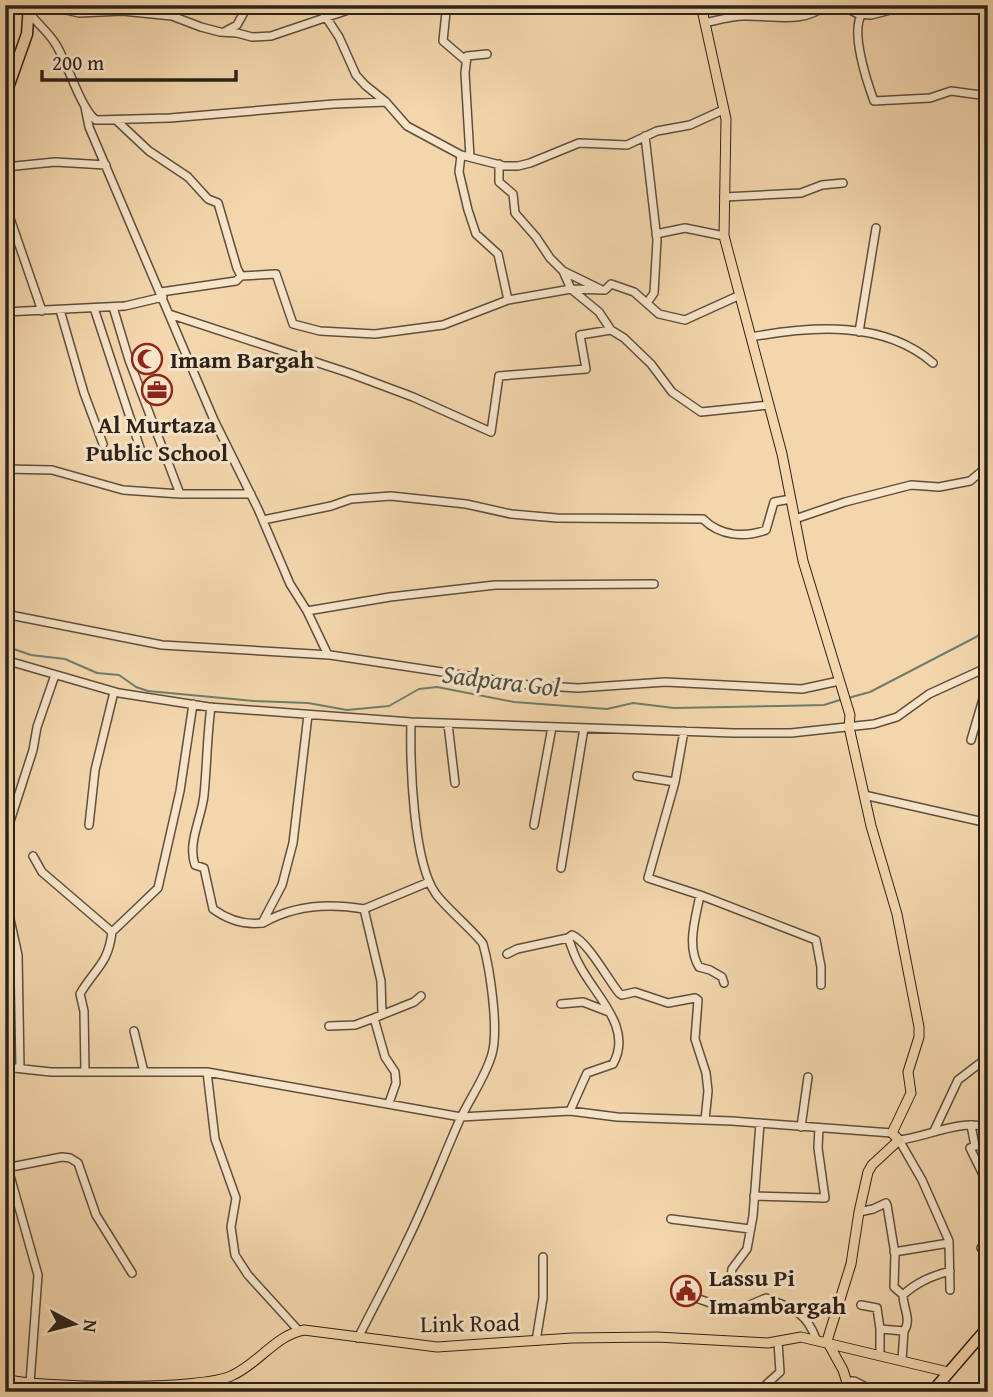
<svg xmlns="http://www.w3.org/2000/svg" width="993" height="1397" viewBox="0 0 993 1397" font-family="'Gentium Book Plus',serif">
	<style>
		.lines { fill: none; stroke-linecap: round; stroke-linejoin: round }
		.stream { stroke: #6f7d6e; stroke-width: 2 }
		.minor-casing { stroke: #5e4f3d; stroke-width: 10 }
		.major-casing { stroke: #2c2218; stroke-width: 11 }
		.highway-casing { stroke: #2c2218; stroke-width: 13 }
		.minor { stroke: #f7e4c9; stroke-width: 7 }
		.major { stroke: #f3d6ac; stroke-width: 9 }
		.highway { stroke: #f3d6ac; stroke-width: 10 }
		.labels { text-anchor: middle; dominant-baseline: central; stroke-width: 6; stroke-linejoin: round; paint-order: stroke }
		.poi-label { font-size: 24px; font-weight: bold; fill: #2c2218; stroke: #f7e4c9; text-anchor: start }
		.street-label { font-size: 24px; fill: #2c2218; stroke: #f7e4c9 }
		.water-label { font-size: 26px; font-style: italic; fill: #4d4f43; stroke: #f7e4c9 }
	</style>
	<rect width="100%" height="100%" fill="#f3d6ac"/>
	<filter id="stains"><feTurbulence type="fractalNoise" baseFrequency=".00286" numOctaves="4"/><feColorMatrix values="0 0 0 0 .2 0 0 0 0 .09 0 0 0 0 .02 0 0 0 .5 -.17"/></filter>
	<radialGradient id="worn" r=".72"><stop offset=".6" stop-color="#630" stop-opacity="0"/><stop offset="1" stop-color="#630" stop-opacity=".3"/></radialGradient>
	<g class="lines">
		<path class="stream" d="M 5,646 L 31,655 L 65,659 L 97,673 L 119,675 L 136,687 L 148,691 L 254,701 L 308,703 L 347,710 L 389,706 L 419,689 L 437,687 L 514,702 L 607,709 L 633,703 L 674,708 L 780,706 L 824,705 L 843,699
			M 848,698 L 870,692 L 976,637 L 988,628
			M 5,1391 L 6,1392"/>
		<g class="minor-casing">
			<path id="minor" d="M 45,5 L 79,13 L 122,11 L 172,16 L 185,5
				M 318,5 L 339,37 L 356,75 L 365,85 L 386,102 L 407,126 L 461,155 L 504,166 L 518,166 L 530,163 L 579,143 L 627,145 L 657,131 L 690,125 L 723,110
				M 434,5 L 446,12 L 443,41 L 464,59
				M 841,5 L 858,14 L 871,15 L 898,8 L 927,5
				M 30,14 C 38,24 48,32 55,43 C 67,61 81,110 96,120 L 170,118 L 334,104 L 386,102
				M 862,14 C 850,31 867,82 874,101 L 930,98 L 951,91 L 988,96
				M 172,16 L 201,27 L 220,32 L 237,33 L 252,37 L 271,36 L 363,5
				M 705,23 C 718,20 731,16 744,16 C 773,15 802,25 826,5
				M 224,32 L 237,25 L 248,5
				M 85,107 L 89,127 L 214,420 L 258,509 L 290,584 L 307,611 L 390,597 L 495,585 L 654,584
				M 116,120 L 149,151 L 188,177 L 208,199 L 218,203 L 237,268 L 241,276 L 276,274 L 293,324 L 320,331 L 375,334 L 443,325 L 508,300 L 571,289 L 599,312 L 611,330 L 624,338 L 651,364 L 672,392 L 701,412 L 769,405
				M 645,136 L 657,240 L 654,293 L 647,303
				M 461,155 L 459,172 L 468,210 L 476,234 L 498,254 L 508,300
				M 470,157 L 465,73 L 467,56 L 487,54
				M 499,164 L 499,182 L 513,194 L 515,213 L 536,237 L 550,258 L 563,271 L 600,289
				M 5,167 L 55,162 L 106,165
				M 724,197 L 801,193 L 822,185 L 843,183
				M 5,204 L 42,311
				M 656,234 L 685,228 L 724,236
				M 563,271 L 571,289 L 605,290 L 611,284 L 634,292 L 659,314 L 685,320 L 740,295
				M 161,292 L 236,281 L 241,276
				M 113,307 L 129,360 L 180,494
				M 94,308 L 141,451
				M 60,310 L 84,393 L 103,444
				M 5,312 L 125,306 L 163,297
				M 169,314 L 349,373 L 413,397 L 491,432 L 499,376 L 586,369 L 580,335 L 611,330
				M 859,332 L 876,228
				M 751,337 C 811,326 884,320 933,363
				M 5,469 L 52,470 L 123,490 L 180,494 L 251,494
				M 795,519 L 845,502 L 911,485 L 939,487 L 970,481 L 988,466
				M 263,520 L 331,506 L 351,499 L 391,496 L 466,504 L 511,514 L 557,518 L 703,519 C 720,536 744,538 766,530 L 774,502 L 791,499
				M 307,611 L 328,655
				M 5,614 L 162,645 L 330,655 L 528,685 L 578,688 L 665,682 L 802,689 L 839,681
				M 5,660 L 119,693 L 209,707 L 411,722 L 734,733 L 791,733 L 874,724 L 897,717 L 929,694 L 988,667
				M 211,707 C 207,736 207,765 204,795 C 202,817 187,843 195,865 L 204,868 L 213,909 C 228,920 244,925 262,923 L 282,885 L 293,843 L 308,715
				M 448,724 L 455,783
				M 971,740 L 988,682
				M 637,776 L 675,782 L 684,731
				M 675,782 L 648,878 L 700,895 L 816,940 L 821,967 L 821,985
				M 864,795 L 988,823
				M 89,825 L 95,770 L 114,692
				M 534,825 L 552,727
				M 5,837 L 33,750 L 37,727 L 55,675
				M 33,856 L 42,872 L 112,932 C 108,965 95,968 80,994 L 84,1011 L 85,1072
				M 561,868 L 584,728
				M 700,895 C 696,917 686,946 699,967 L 710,970 L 722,977 L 724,983
				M 5,897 L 18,955 L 20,1068
				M 263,923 C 294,905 329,903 364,909
				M 112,932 L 158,888 L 180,791 L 193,704
				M 507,954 L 517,949 L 568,938
				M 561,1004 L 583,1002 L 609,1012
				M 382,1014 L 381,981 L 364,909 L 429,882
				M 329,1026 L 355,1025 L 374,1018
				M 134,1031 L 144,1072
				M 5,1067 L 51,1072 L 207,1072 L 461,1117 L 570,1111 L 617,1117 L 732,1121 L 892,1133
				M 207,1072 L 215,1139 L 236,1198 L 231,1227 L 235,1255 L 248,1275 L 299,1331
				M 389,1103 L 396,1083 L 395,1072 L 385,1057 L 374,1018 L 414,1002 L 421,996
				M 570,1111 L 587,1073 L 613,1064 C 634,1027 594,995 579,964 C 574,956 572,947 568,938 L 572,935 C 588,942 607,978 619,993 L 622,995 L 635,992 L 668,1003 L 695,998 L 698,1000 L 695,1039 L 706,1073 L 708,1091 L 705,1120
				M 971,1125 L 975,1146 L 985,1145 L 988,1150
				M 801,1127 L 808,1077
				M 934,1131 L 958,1080 L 988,1057
				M 975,1146 L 970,1148 L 988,1185
				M 5,1158 L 38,1275 L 30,1383
				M 6,1168 L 62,1157 L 70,1158 L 78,1163 L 96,1215 L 132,1273
				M 754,1196 L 825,1198 L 818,1148 L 819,1128
				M 859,1212 L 873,1209 L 886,1203 L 887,1205 L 895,1254 L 894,1287 L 903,1295
				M 671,1219 L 750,1229
				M 981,1248 L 988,1246
				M 894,1252 L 949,1243
				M 731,1278 L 732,1269 L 747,1249 L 753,1216 L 760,1123
				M 950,1290 L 949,1241 L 922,1180 L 899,1140 C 928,1137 958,1119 988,1127
				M 690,1296 L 728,1309 L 740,1309 L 766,1298 C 791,1308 806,1311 816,1339
				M 861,1305 L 877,1308 L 880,1329
				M 904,1331 C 912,1320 903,1308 903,1295 C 917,1282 932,1276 950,1271
				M 358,1338 C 374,1306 391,1275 406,1243 C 425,1205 440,1165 457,1126 C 467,1102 485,1079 492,1054 C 499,1029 490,969 483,944 C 480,937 443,905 436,894 C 413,863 410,763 411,722
				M 536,1341 L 543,1298 L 543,1257
				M 880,1354 L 880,1329 L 904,1331 L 902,1360
				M 848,1381 L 854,1381 L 876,1392
				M 758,1392 L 780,1372 L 778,1342"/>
		</g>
		<g class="major-casing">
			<path id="major" d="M 701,5 L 726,119 L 724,236 L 782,454 L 803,561 L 850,715 L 849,727 L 871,826 L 897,914 L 919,1027 L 919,1037 L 908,1072 L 911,1093 L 892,1133 L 899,1140 L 872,1165 L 868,1172 L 859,1212 L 851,1264 L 827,1341 L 843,1370 L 850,1392
				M 5,1379 C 41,1388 203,1391 233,1375 C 259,1363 276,1335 304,1330 L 437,1347 L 572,1338 L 657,1337 L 768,1343 L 801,1337 L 948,1372"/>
		</g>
		<g class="highway-casing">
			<path id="highway" d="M 5,96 L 27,34 L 29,5
				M 932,1392 L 988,1327"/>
		</g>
		<use href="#minor" class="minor"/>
		<use href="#major" class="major"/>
		<use href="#highway" class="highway"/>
	</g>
	<defs>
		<g id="mosque-ring" transform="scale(1.575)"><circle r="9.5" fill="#f7e4c9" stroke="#8f2418" stroke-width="1.5"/><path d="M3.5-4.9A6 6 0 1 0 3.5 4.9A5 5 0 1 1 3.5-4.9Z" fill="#8f2418"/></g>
		<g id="office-ring" transform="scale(1.575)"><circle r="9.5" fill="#f7e4c9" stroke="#8f2418" stroke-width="1.5"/><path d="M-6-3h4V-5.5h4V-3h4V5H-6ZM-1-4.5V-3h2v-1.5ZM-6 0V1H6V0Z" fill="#8f2418"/></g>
		<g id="civic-ring" transform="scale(1.575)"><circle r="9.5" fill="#f7e4c9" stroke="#8f2418" stroke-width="1.5"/><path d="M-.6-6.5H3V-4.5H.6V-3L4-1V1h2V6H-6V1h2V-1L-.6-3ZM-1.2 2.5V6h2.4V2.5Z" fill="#8f2418"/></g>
	</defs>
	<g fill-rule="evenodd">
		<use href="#mosque-ring" x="147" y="359"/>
		<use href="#office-ring" x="157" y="390"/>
		<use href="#civic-ring" x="686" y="1291"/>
	</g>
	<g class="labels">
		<g class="poi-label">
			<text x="170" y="359">Imam Bargah</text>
			<text x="157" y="424" text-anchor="middle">Al Murtaza<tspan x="157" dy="28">Public School</tspan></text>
			<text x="709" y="1277">Lassu Pi<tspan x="709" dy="28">Imambargah</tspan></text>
		</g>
		<g class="street-label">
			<text transform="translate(470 1323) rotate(-1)">Link Road</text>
		</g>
		<g class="water-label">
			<text transform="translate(501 680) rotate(7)">Sadpara Gol</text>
		</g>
	</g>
	<rect width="993" height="1397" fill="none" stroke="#f3d6ac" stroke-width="28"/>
	<rect x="7" y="7" width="979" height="1383" fill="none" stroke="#2c2218" stroke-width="3.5"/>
	<rect x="14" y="14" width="965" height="1369" fill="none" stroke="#2c2218" stroke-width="2"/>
	<g transform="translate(74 1324) rotate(97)" stroke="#f7e4c9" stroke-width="5" paint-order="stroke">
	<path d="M0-5L12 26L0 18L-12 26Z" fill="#2c2218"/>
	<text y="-10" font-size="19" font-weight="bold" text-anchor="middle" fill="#2c2218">N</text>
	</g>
	<path d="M42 70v10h194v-10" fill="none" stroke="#2c2218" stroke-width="3.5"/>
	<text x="52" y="70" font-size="21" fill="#2c2218" stroke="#f7e4c9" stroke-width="5" paint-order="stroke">200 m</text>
	<rect width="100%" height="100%" filter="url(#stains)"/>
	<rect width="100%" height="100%" fill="url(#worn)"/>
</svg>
